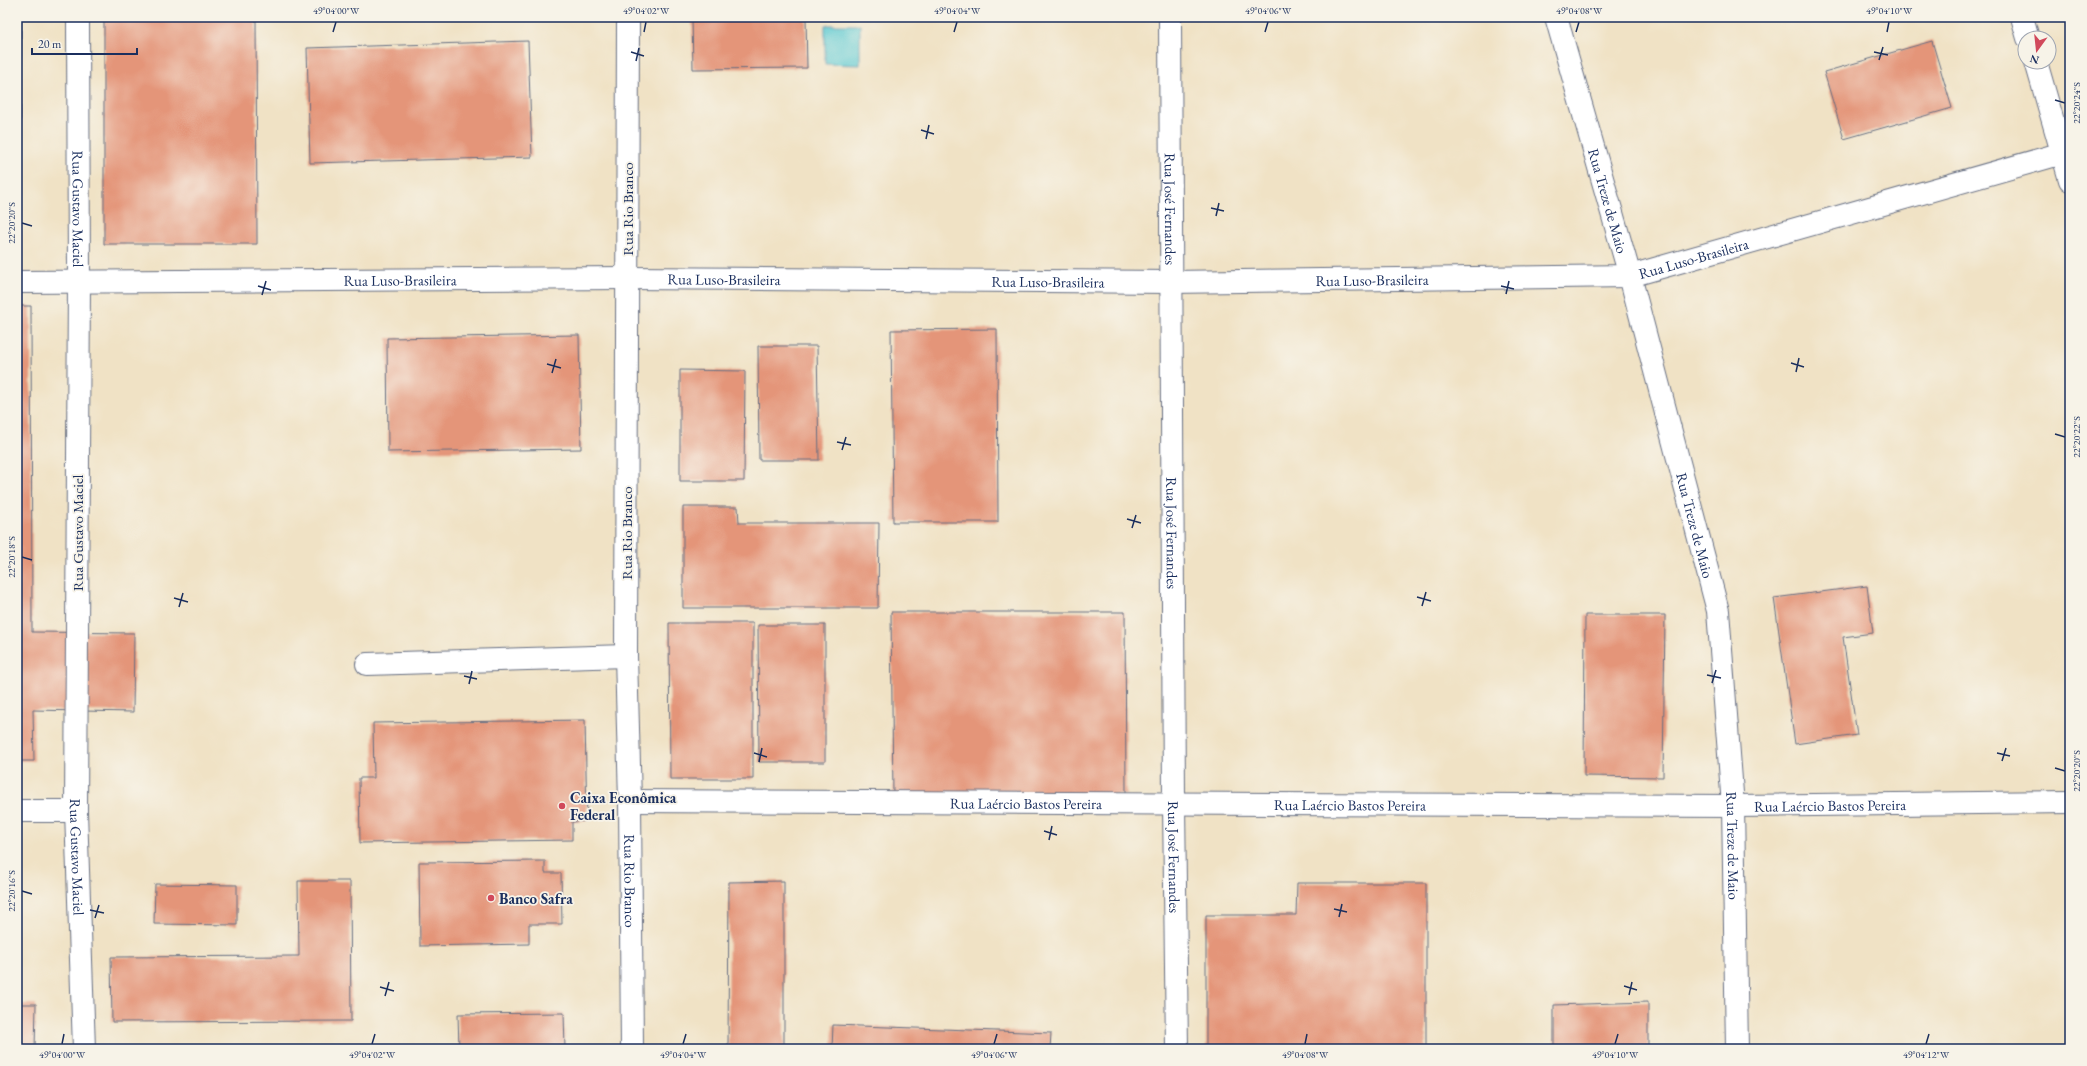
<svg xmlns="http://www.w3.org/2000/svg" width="2087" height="1066" viewBox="0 0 2087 1066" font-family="'EB Garamond',serif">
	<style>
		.water { fill: #5dcad2; stroke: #3c7c98 }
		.building { fill: #e49579 }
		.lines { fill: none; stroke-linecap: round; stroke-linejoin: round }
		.minor-casing { stroke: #666e82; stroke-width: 24 }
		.minor { stroke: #fff; stroke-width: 22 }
		.ticks { fill: none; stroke: #1b2f5e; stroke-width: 1.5 }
		.poi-dot { fill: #d1495b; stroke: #f7f3e8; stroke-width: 1.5 }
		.labels { text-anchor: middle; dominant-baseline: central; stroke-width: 3.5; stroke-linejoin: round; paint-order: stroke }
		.street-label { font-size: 15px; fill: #1b2f5e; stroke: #f7f3e8 }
		.poi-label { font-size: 15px; font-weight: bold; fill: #1b2f5e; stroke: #f7f3e8; text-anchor: start }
		.neatline { fill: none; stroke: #1b2f5e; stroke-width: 1.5 }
		.ticks-label { font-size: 10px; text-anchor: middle; fill: #1b2f5e }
	</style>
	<rect width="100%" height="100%" fill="#f7f3e8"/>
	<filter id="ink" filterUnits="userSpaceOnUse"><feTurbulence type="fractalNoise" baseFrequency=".025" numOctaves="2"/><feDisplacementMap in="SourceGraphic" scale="8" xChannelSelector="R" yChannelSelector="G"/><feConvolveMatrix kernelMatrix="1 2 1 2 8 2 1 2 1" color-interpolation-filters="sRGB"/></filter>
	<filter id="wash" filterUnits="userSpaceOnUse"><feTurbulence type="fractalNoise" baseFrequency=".012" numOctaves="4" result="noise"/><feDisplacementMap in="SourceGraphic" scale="16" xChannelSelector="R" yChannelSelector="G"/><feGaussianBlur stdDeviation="0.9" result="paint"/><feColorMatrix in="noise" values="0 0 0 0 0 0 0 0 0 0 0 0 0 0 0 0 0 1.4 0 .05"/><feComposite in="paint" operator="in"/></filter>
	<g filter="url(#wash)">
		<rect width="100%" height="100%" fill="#f0e2c5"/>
		<path class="water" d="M 825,25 L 860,25 L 860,65 L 825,64 Z"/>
		<g id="blocks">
			<path class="building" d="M 17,17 L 21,17 L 20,228 L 17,228 Z
				M 104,17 L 256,17 L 257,244 L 104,244 Z
				M 692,17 L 806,17 L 807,68 L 693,69 Z
				M 528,41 L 532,157 L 310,163 L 307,48 Z
				M 1932,41 L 1952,108 L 1844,139 L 1824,72 Z
				M 17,306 L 31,306 L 32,632 L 134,633 L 133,712 L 33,710 L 34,761 L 17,761 Z
				M 997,329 L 998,522 L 893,522 L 891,330 Z
				M 579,335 L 581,449 L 388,452 L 387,338 Z
				M 758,346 L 817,346 L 819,460 L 759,460 Z
				M 680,370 L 745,371 L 744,481 L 680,481 Z
				M 683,507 L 738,507 L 739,523 L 879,523 L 878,608 L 683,608 Z
				M 1867,586 L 1873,633 L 1843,637 L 1857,735 L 1795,744 L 1774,598 Z
				M 891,612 L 1125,612 L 1126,795 L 893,796 Z
				M 1585,615 L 1665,615 L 1663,777 L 1584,776 Z
				M 669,623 L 753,623 L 753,779 L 670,779 Z
				M 758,625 L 825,625 L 825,762 L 759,762 Z
				M 585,720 L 587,821 L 572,822 L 572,840 L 360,843 L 359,778 L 374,778 L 373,723 Z
				M 545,861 L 545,873 L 561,873 L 562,924 L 529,924 L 529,944 L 420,946 L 419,862 Z
				M 298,881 L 350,881 L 351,1021 L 112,1022 L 111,957 L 299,956 Z
				M 784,881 L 784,1049 L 728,1049 L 729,882 Z
				M 1297,883 L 1426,883 L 1426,1049 L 1206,1049 L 1206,915 L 1296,915 Z
				M 155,884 L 237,885 L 237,925 L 154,924 Z
				M 1648,1002 L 1648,1049 L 1554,1049 L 1554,1005 Z
				M 17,1004 L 36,1004 L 35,1049 L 17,1049 Z
				M 564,1013 L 565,1049 L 459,1049 L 458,1014 Z
				M 833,1025 L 1051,1033 L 1050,1049 L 832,1049 Z"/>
		</g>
	</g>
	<g filter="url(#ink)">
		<use href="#blocks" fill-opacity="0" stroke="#666e82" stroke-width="1"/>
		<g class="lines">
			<g class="minor-casing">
				<g id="minor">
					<path id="s1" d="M 78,17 L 79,281 L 76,811 L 84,1049"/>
					<path id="s2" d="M 628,17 L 626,656 L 630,801 L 632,1049"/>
					<path id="s3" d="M 1170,17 L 1174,803 L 1177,1049"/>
					<path id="s4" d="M 1556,17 L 1630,276 L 1718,611 L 1733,806 L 1737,1049"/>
					<path d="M 2022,17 L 2028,38"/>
					<path d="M 2036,62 L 2070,180"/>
					<path id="s5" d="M 17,282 L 627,278 L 1171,282 L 1630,276 L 2063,153"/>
					<path d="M 367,664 L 626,656"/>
					<path id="s6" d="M 630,801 L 1733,806 L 2070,802"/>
					<path d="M 17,811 L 76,811"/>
				</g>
			</g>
			<use href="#minor" class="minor"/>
		</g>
	</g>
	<path class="ticks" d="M 333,32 L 336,22M 644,32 L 646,22M 954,32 L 957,22M 1265,32 L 1268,22M 1576,32 L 1579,22M 1887,32 L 1889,22M 631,52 L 644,56M 1874,52 L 1888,55M 1879,60 L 1883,47M 636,61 L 639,48M 2055,100 L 2065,103M 921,130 L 934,134M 926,139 L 929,125M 1211,208 L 1224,211M 1216,216 L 1219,203M 22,223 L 32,226M 258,286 L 271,290M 1501,286 L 1514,289M 1506,294 L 1509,281M 262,295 L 266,281M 1791,363 L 1804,367M 547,364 L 561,368M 1796,372 L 1799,358M 552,373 L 556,359M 2055,434 L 2065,437M 837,442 L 851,445M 842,450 L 846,437M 1127,519 L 1141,523M 1132,528 L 1136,515M 22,557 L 32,560M 1417,597 L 1431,601M 174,598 L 188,602M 1422,606 L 1426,592M 179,607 L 183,593M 1707,675 L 1721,678M 464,676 L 477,679M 1712,683 L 1716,670M 469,684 L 472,671M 754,753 L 767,757M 1997,753 L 2010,756M 2002,761 L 2006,748M 759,762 L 762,748M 2055,768 L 2065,771M 1044,831 L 1057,835M 1049,840 L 1052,826M 22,891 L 32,894M 1334,909 L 1347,912M 90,910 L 104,913M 1339,917 L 1342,904M 95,918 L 99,905M 1624,986 L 1637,990M 380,987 L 394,991M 1629,995 L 1632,982M 385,996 L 389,982M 62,1044 L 64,1034M 372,1044 L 375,1034M 683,1044 L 686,1034M 994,1044 L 997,1034M 1305,1044 L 1307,1034M 1615,1044 L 1618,1034M 1926,1044 L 1929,1034"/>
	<g class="poi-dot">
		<circle cx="562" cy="806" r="4"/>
		<circle cx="491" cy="898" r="4"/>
	</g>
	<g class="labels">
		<g class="street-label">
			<text stroke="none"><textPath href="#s4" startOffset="191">Rua Treze de Maio</textPath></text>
			<text stroke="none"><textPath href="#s1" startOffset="192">Rua Gustavo Maciel</textPath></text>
			<text transform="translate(627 209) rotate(-90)">Rua Rio Branco</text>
			<text stroke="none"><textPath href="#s3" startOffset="192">Rua José Fernandes</textPath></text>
			<text stroke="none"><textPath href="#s5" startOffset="1679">Rua Luso-Brasileira</textPath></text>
			<text stroke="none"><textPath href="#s5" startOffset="707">Rua Luso-Brasileira</textPath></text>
			<text stroke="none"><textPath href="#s5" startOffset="383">Rua Luso-Brasileira</textPath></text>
			<text stroke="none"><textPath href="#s5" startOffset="1355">Rua Luso-Brasileira</textPath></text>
			<text stroke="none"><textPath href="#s5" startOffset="1031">Rua Luso-Brasileira</textPath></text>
			<text stroke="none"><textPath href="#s4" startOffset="527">Rua Treze de Maio</textPath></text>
			<text transform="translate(77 533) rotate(-90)">Rua Gustavo Maciel</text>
			<text transform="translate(626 533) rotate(-90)">Rua Rio Branco</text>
			<text stroke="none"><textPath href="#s3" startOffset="516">Rua José Fernandes</textPath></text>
			<text stroke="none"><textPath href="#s6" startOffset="396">Rua Laércio Bastos Pereira</textPath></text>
			<text stroke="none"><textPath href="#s6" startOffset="720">Rua Laércio Bastos Pereira</textPath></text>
			<text stroke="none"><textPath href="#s6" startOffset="1200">Rua Laércio Bastos Pereira</textPath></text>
			<text stroke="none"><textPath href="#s4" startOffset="851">Rua Treze de Maio</textPath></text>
			<text stroke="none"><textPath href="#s1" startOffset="840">Rua Gustavo Maciel</textPath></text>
			<text stroke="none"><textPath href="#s3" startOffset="840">Rua José Fernandes</textPath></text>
			<text stroke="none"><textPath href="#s2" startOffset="864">Rua Rio Branco</textPath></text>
		</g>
		<g class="poi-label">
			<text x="570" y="797">Caixa Econômica<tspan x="570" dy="17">Federal</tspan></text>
			<text x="499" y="898">Banco Safra</text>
		</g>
	</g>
	<rect width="2087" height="1066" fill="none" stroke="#f7f3e8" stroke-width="44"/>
	<g transform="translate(2037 50) rotate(195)"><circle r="19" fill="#f7f3e8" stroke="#9fa5b1"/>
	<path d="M0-3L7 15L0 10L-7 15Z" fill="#d1495b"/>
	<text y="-6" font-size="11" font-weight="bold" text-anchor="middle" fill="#1b2f5e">N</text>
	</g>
	<path d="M32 48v6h105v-6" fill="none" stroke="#1b2f5e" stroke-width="2"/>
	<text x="38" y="48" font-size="12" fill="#1b2f5e" stroke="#f7f3e8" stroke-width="3" paint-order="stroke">20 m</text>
	<rect x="22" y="22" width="2043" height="1022" class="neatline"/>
	<g class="ticks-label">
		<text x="336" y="14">49°04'00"W</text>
		<text x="646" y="14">49°04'02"W</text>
		<text x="957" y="14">49°04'04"W</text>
		<text x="1268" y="14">49°04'06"W</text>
		<text x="1579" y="14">49°04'08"W</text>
		<text x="1889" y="14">49°04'10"W</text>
		<text transform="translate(2076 103) rotate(-90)" y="4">22°20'24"S</text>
		<text transform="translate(11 223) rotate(-90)" y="4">22°20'20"S</text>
		<text transform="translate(2076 437) rotate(-90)" y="4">22°20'22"S</text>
		<text transform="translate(11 557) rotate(-90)" y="4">22°20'18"S</text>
		<text transform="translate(2076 771) rotate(-90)" y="4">22°20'20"S</text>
		<text transform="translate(11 891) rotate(-90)" y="4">22°20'16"S</text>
		<text x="62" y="1058">49°04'00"W</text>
		<text x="372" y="1058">49°04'02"W</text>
		<text x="683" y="1058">49°04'04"W</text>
		<text x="994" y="1058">49°04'06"W</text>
		<text x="1305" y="1058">49°04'08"W</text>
		<text x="1615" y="1058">49°04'10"W</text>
		<text x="1926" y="1058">49°04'12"W</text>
	</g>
</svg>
